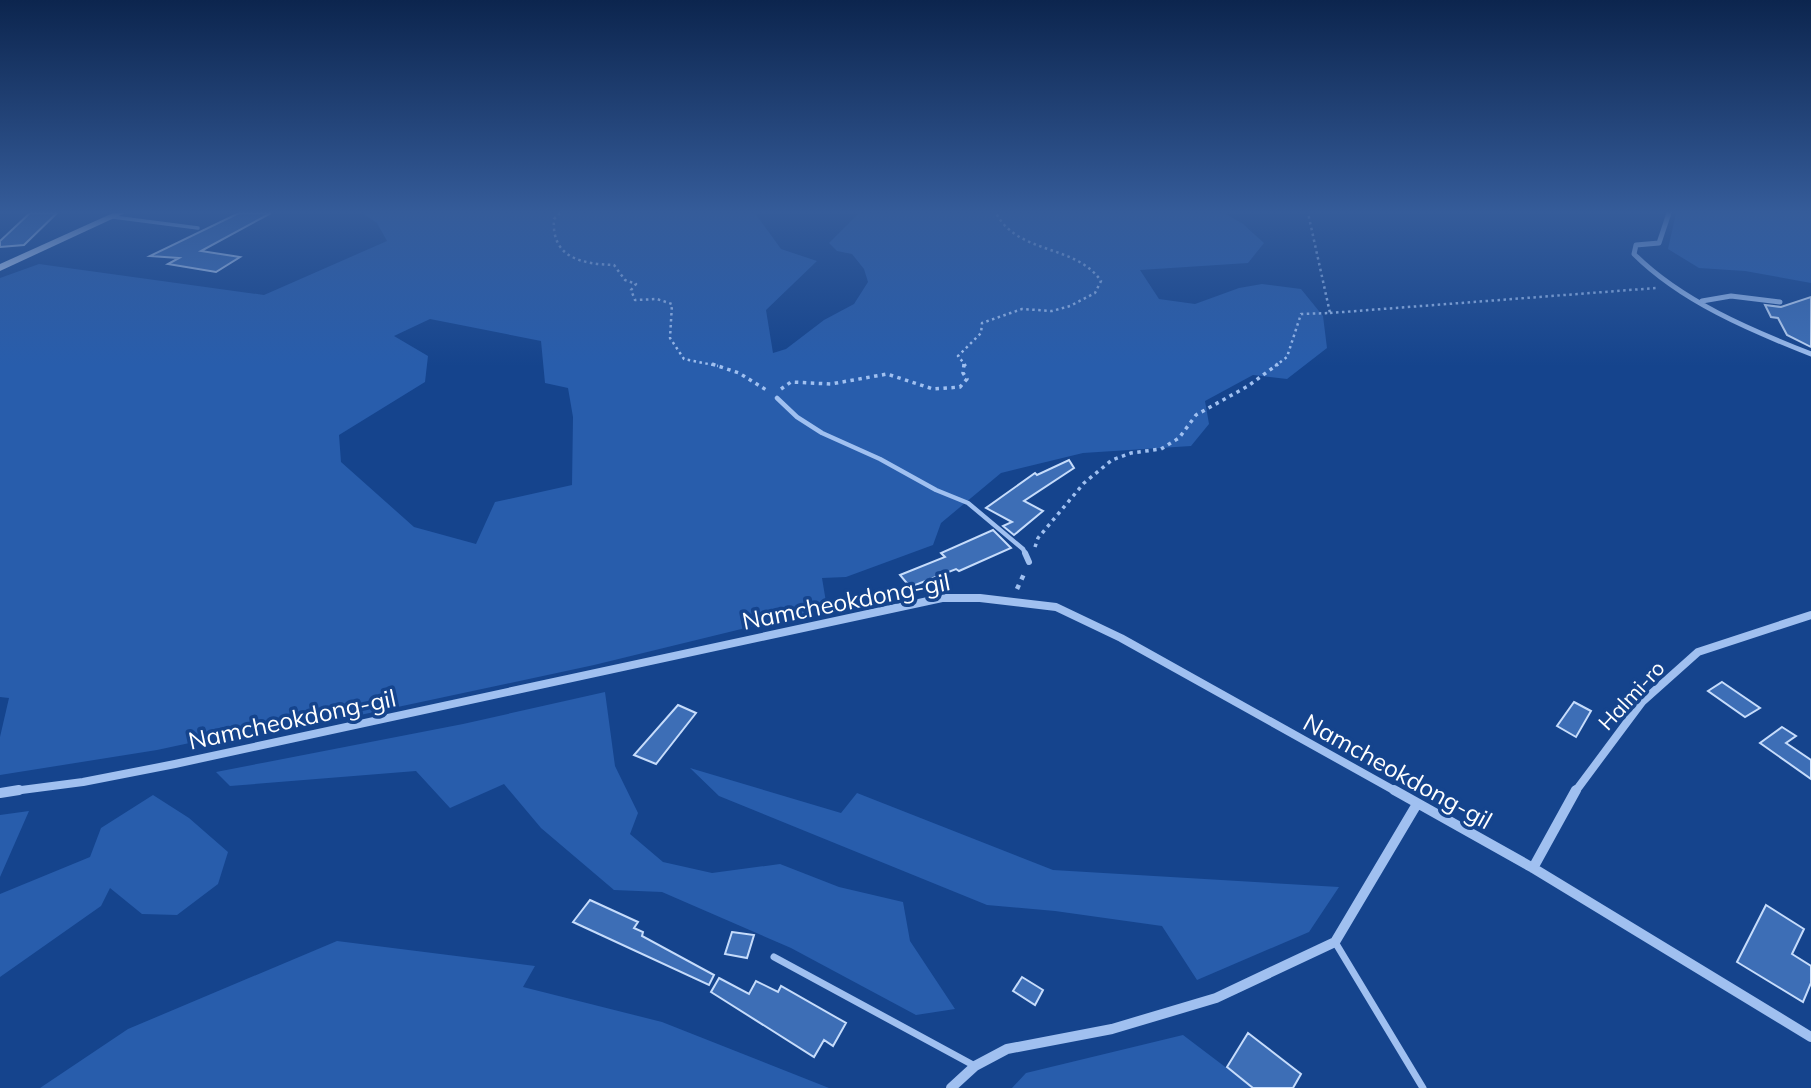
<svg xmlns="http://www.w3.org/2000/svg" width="1811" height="1088" viewBox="0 0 1811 1088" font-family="Mulish,sans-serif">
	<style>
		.green { fill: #285dac; fill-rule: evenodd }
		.building { fill: #3d6eb6; stroke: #c6dcfb; stroke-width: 2 }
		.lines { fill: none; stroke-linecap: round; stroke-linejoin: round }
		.path-far2 { stroke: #a0c0f0; stroke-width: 2.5; stroke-dasharray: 2.5 3.5; stroke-linecap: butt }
		.path-far1 { stroke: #a0c0f0; stroke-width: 3.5; stroke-dasharray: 3.5 4.5; stroke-linecap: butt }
		.path { stroke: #a0c0f0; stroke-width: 4.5; stroke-dasharray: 4.5 6; stroke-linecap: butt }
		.service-far3 { stroke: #a0c0f0; stroke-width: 3.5 }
		.service-far2 { stroke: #a0c0f0; stroke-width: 4.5 }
		.service-far1 { stroke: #a0c0f0; stroke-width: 6 }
		.service { stroke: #a0c0f0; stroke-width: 7 }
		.minor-far2 { stroke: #a0c0f0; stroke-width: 5 }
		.minor-far1 { stroke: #a0c0f0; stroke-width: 8 }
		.minor { stroke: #a0c0f0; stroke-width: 10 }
		.secondary { fill: #cedffb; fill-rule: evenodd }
		.labels { text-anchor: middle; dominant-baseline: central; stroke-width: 7; stroke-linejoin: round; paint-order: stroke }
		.street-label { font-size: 21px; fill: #fff; stroke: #15448d }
		.near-street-label { font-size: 24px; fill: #fff; stroke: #15448d }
	</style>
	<rect width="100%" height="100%" fill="#15448d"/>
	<path class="green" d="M 362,213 L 755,213 L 781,249 L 817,261 L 766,310 L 773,353 L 786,349 L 824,320 L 854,304 L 868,282 L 864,269 L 852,254 L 837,251 L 829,243 L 859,213 L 1224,213 L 1243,224 L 1264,243 L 1248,263 L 1140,270 L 1159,299 L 1195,304 L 1239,288 L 1262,284 L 1301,289 L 1323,316 L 1327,348 L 1287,379 L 1253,375 L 1205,401 L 1209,424 L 1191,446 L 1083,453 L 1001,473 L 941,523 L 933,545 L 846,577 L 822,578 L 827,608 L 594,665 L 332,721 L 333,712 L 157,750 L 0,775 L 0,737 L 9,698 L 0,697 L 0,278 L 39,264 L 264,295 L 387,241 L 377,223 ZM 430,319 L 541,341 L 545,383 L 568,388 L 573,417 L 572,485 L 495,502 L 476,544 L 414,527 L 341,462 L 339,435 L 425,382 L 428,356 L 394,336 Z
		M 1676,213 L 1811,213 L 1811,283 L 1745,271 L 1699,268 L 1668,249 Z
		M 605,692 L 615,766 L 638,813 L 630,834 L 663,862 L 712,873 L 780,864 L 839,887 L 903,902 L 910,941 L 955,1009 L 916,1015 L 791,948 L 662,892 L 614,890 L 541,828 L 504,784 L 450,808 L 416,771 L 230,786 L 216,772 L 463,724 Z
		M 690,768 L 841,813 L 857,793 L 1053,870 L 1339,887 L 1309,932 L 1197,980 L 1162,926 L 1055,911 L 987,905 L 719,796 Z
		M 153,795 L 189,818 L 228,852 L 218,884 L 177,915 L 142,914 L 110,888 L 101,906 L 0,977 L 0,894 L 90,857 L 101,828 Z
		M 29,811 L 0,877 L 0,815 Z
		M 337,941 L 535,966 L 523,987 L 662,1022 L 829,1088 L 40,1088 L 128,1029 Z
		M 1183,1035 L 1253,1088 L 1012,1088 L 1026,1073 Z"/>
	<path class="building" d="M 30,213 L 57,213 L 24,245 L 0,247 L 0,241 Z
		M 239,213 L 271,213 L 201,251 L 240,257 L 216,272 L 168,264 L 179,258 L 150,256 Z
		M 1811,297 L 1811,347 L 1787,335 L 1778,318 L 1771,317 L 1765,305 L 1781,307 Z
		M 1069,460 L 1074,468 L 1024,501 L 1043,511 L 1014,535 L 1003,526 L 1012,522 L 986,508 L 1035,473 L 1037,475 Z
		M 993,530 L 1011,548 L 959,571 L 956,569 L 910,587 L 900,575 L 945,557 L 941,553 Z
		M 1722,682 L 1760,708 L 1745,717 L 1708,691 Z
		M 1574,702 L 1591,711 L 1576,737 L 1557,726 Z
		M 678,705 L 696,713 L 656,764 L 634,755 Z
		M 1782,727 L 1796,736 L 1786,743 L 1811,760 L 1811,779 L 1760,743 Z
		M 590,900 L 638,922 L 634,928 L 643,932 L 642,936 L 714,975 L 709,985 L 573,922 Z
		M 1766,905 L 1804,929 L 1792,954 L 1811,966 L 1811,983 L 1803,1002 L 1737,962 Z
		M 732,932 L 754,935 L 747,958 L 725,954 Z
		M 1022,977 L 1043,990 L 1035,1005 L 1013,991 Z
		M 719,978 L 749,994 L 756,981 L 778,992 L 781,986 L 846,1023 L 833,1046 L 824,1040 L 814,1057 L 711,992 Z
		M 1248,1033 L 1301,1074 L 1293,1088 L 1253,1088 L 1227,1067 Z"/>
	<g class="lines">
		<path class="path-far2" d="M 560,213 L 554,219 C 551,258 582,264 614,265 L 625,280 L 636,284 L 631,290 L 635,300 L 657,299 L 672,304 L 670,338 L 684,359 L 718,366
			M 1330,313 L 1656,288
			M 966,366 L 958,356 L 981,333 L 982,323 L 1022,309 L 1052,311 L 1070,306 L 1095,293 L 1101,281 C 1076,244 1018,255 996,213
			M 1275,366 L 1287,357 L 1301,314 L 1330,313 L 1308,213"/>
		<path class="path-far1" d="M 712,364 L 739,373 L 768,391
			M 781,389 L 791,382 L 831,384 L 887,374 L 933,389 L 960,387 L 967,379 L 963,373 L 964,364
			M 1035,547 L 1038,538 L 1084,483 L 1112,460 L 1131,453 L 1161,449 L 1179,438 L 1196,415 L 1248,386 L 1278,364"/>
		<path class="path" d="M 1017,589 L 1024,574"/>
		<path class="service-far3" d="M 113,217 L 198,228"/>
		<path class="service-far2" d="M 777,398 L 797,417 L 822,433 L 880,459 L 936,490 L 968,503 L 1023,549 L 1026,555"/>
		<path class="service-far1" d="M 1025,553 L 1029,562"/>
		<path class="service" d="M 1335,942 L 1423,1088
			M 774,957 L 975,1066"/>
		<path class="minor-far2" d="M 1669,213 L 1659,243 L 1636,245 L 1634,254 C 1681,301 1750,330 1811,354
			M 1702,301 L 1731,296 L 1780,302"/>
		<path class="minor-far1" d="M 6,792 L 83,782 L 175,764 L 942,598 L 980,598 L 1056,607 L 1121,638 L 1397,792
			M 1575,792 L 1642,702 L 1698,652 L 1811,615"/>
		<path class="minor" d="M 1394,790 L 1533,868 L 1811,1037
			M 0,793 L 19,790
			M 1533,868 L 1576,790
			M 951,1088 L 975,1066 L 1007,1049 L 1112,1029 L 1216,998 L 1335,942 L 1417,804"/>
		<path class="secondary" d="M 113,213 L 125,213 L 0,271 L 0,264 Z"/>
	</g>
	<linearGradient id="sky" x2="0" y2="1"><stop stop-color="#0c254e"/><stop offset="0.58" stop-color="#355c9a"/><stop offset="1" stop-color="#355c9a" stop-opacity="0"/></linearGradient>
	<rect width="1811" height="366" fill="url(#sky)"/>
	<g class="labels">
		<g class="street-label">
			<text transform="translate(1631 695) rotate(-47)">Halmi-ro</text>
		</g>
		<g class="near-street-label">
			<text transform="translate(846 601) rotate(-11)">Namcheokdong-gil</text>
			<text transform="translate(292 719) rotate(-12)">Namcheokdong-gil</text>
			<text transform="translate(1398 771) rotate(29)">Namcheokdong-gil</text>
		</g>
	</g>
</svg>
